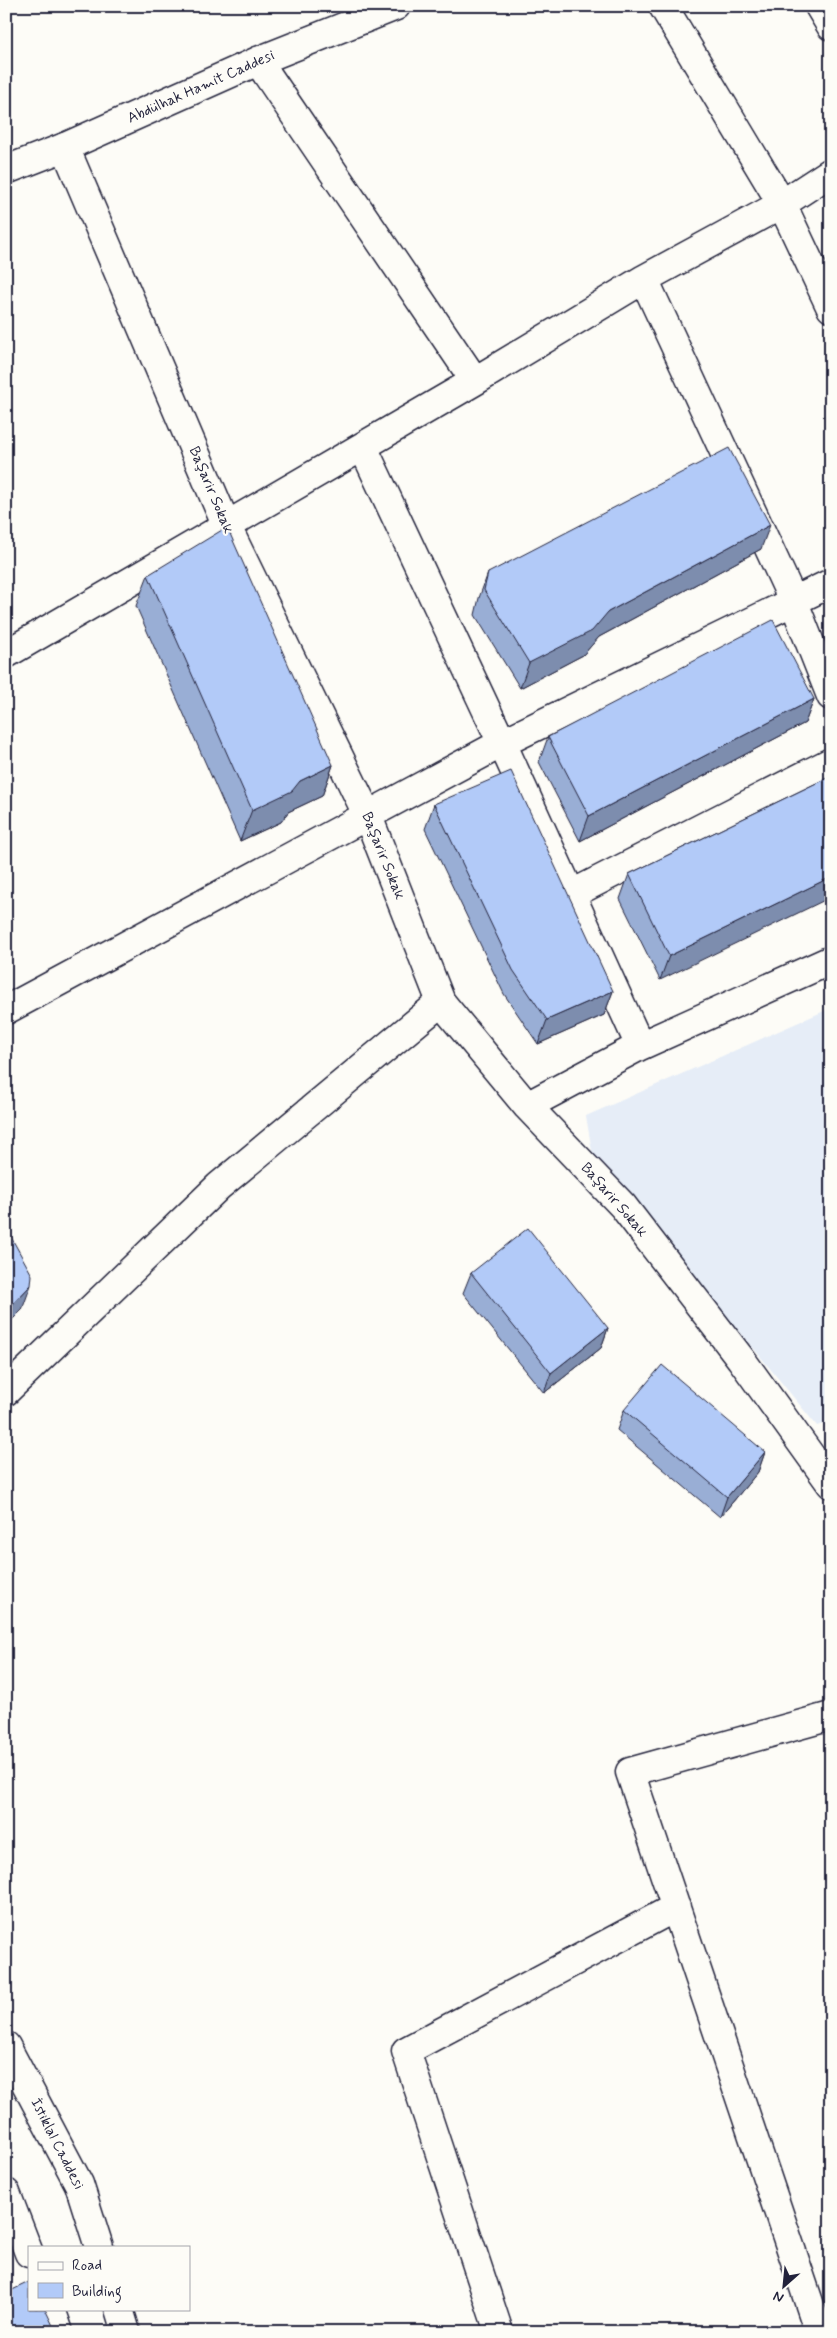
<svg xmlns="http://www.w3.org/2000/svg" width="837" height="2338" viewBox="0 0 837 2338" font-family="Mynerve,sans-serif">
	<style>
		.built { fill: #e6edf7 }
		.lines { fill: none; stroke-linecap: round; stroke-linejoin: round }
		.minor-casing { stroke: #22223b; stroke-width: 31 }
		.secondary-casing { stroke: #22223b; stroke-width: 31 }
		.minor { stroke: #fdfcf7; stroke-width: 28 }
		.secondary { stroke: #fdfcf7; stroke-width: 28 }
		.wall { fill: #99aed5; stroke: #22223b }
		.shaded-wall { fill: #7d8dae; stroke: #22223b }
		.building { fill: #b2caf8; stroke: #22223b }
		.labels { text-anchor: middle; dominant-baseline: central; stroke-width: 4.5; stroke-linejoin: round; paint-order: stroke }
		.street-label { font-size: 15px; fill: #22223b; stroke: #fdfcf7 }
	</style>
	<rect width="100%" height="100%" fill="#fdfcf7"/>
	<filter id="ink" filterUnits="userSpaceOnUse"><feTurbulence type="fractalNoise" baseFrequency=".02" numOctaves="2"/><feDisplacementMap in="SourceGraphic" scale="10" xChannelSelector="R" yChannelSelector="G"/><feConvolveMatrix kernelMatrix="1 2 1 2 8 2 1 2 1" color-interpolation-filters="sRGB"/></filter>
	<g filter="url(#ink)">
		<path class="built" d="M 831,1008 L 831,1421 L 817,1426 L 592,1151 L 586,1116 Z"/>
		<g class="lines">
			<g class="minor-casing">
				<path id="minor" d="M 663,6 L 782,204 L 831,308
					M 819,6 L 831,26
					M 258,61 L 475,381
					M 65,147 L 227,527 L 367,814 L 441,1002 L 527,1106 L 623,1206 L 741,1359 L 831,1484
					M 644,279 L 793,600 L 831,696
					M 363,447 L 502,743 L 640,1046
					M 6,654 L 475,381 L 644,279 L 782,204 L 831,172
					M 570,895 L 831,762
					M 6,1010 L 502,743 L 831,583
					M 527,1106 L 640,1046 L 831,960
					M 6,1391 L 219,1186 L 441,1002
					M 499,2332 L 406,2051 L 676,1907
					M 819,2332 L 630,1772 L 831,1716"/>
			</g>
			<g class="secondary-casing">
				<path id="secondary" d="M 6,170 L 65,147 L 258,61 L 396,6
					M 6,2046 L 79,2184 L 99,2247
					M 6,2193 L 29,2253
					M 51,2309 L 59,2332
					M 119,2309 L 126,2332"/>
			</g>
			<use href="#minor" class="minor"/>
			<use href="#secondary" class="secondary"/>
		</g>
		<path class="wall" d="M 761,549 L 599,637 L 583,655 L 520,688 L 475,615 L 479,598 L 488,573 Z
			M 148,575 L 333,765 L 322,796 L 288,812 L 281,822 L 240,841 L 136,606 Z
			M 814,699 L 805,723 L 580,841 L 539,762 L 548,737 Z
			M 831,776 L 660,980 L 620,899 L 629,874 Z
			M 434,804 L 613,991 L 604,1015 L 538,1044 L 504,994 L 425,829 Z
			M 471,1273 L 608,1328 L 601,1348 L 544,1393 L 463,1293 Z
			M 624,1410 L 765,1452 L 758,1472 L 720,1517 L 617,1430 Z"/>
		<path class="shaded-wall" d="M 770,525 L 761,549 L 599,637 L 583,655 L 520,688 L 529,663 L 608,612 Z
			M 814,699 L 805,723 L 580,841 L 589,816 Z
			M 333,765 L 322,796 L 288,812 L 281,822 L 240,841 L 252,810 L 300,781 Z
			M 831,877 L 831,897 L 660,980 L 669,956 Z
			M 613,991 L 604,1015 L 538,1044 L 547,1020 Z
			M 31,1285 L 22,1310 L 6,1326 L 6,1311 Z
			M 608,1328 L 601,1348 L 544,1393 L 551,1373 Z
			M 765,1452 L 758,1472 L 720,1517 L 727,1497 Z"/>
		<path class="building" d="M 729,448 L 770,525 L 608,612 L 592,631 L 529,663 L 484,590 L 488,573 Z
			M 227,527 L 333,765 L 300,781 L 292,791 L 252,810 L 148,575 Z
			M 773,620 L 814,699 L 589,816 L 548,737 Z
			M 511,771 L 613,991 L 547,1020 L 513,970 L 434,804 Z
			M 831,776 L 831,877 L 669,956 L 629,874 Z
			M 6,1228 L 32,1275 L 31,1285 L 6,1311 Z
			M 528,1228 L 608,1328 L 551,1373 L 471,1273 Z
			M 662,1365 L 765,1452 L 727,1497 L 624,1410 Z
			M 29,2282 L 29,2309 L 45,2309 L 56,2332 L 6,2332 L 6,2293 Z"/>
	</g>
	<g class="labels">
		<g class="street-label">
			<text transform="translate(201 87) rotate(-24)">Abdülhak Hamit Caddesi</text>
			<text transform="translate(211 490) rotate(67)">Başarir Sokak</text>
			<text transform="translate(383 856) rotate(68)">Başarir Sokak</text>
			<text transform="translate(614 1200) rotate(49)">Başarir Sokak</text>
			<text transform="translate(57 2144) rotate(63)">İstiklal Caddesi</text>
		</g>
	</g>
	<rect width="837" height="2338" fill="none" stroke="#fdfcf7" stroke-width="25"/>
	<rect x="12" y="12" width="812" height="2313" fill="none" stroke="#22223b" stroke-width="2" filter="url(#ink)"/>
	<rect x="28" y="2246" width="162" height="65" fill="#fdfcf7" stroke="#a5a5ac"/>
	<rect x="38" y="2262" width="25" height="8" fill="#fdfcf7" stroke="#a5a5ac"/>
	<text x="72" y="2270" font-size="15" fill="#22223b">Road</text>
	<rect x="38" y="2283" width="25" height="15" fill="#b2caf8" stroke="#a5a5ac"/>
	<text x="72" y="2296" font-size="15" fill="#22223b">Building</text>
	<g transform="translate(784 2286) rotate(207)" stroke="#fdfcf7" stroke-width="4" paint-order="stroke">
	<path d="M0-4L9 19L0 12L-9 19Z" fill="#22223b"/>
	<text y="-8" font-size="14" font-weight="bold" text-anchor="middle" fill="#22223b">N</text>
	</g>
</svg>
